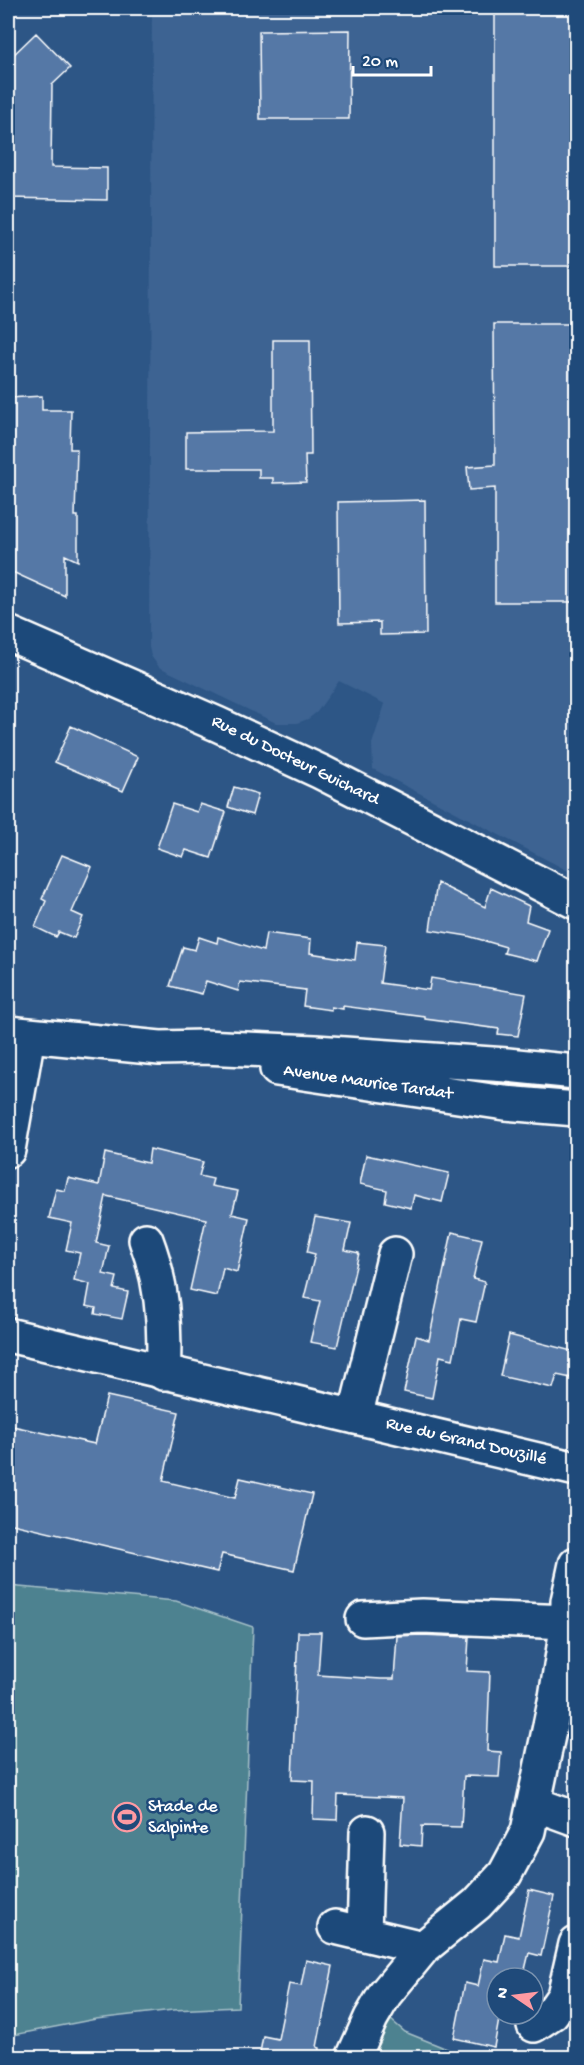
<svg xmlns="http://www.w3.org/2000/svg" width="584" height="2065" viewBox="0 0 584 2065" font-family="'Gochi Hand',sans-serif">
	<style>
		.built { fill: #3d6392 }
		.green { fill: #4e8290; stroke: #a6c0c8; stroke-width: 1.5 }
		.building { fill: #5578a6; stroke: #fff; stroke-width: 1.5 }
		.lines { fill: none; stroke-linecap: round; stroke-linejoin: round }
		.minor-casing { stroke: #fff; stroke-width: 38 }
		.minor { stroke: #1f4a7a; stroke-width: 33 }
		.labels { text-anchor: middle; dominant-baseline: central; stroke-width: 5; stroke-linejoin: round; paint-order: stroke }
		.street-label { font-size: 18px; fill: #fff; stroke: #1f4a7a }
		.poi-label { font-size: 18px; fill: #fff; stroke: #1f4a7a; text-anchor: start }
	</style>
	<rect width="100%" height="100%" fill="#2d5686"/>
	<filter id="ink" filterUnits="userSpaceOnUse"><feTurbulence type="fractalNoise" baseFrequency=".0167" numOctaves="2"/><feDisplacementMap in="SourceGraphic" scale="12" xChannelSelector="R" yChannelSelector="G"/><feConvolveMatrix kernelMatrix="1 2 1 2 8 2 1 2 1" color-interpolation-filters="sRGB"/></filter>
	<g filter="url(#ink)">
		<path class="built" d="M 152,8 L 576,8 L 576,875 L 373,769 L 372,744 L 385,704 L 339,681 L 317,712 L 308,719 L 297,723 L 276,723 L 159,667 L 151,656 L 149,647 Z"/>
		<path class="green" d="M 8,1586 L 176,1601 L 253,1627 L 238,2007 L 173,2010 L 96,2019 L 8,2036 Z
			M 390,2019 L 405,2032 L 467,2057 L 372,2057 Z"/>
		<path class="building" d="M 495,8 L 576,8 L 576,266 L 495,266 Z
			M 350,30 L 349,119 L 260,119 L 259,31 Z
			M 36,33 L 70,68 L 52,85 L 51,167 L 107,168 L 107,200 L 8,198 L 8,60 Z
			M 494,324 L 576,324 L 576,602 L 495,602 L 495,488 L 469,490 L 467,467 L 495,465 Z
			M 273,340 L 310,340 L 311,455 L 305,455 L 306,482 L 273,483 L 273,478 L 259,478 L 259,469 L 186,469 L 186,432 L 273,431 Z
			M 42,396 L 42,410 L 71,410 L 70,449 L 77,449 L 75,516 L 78,516 L 78,561 L 65,555 L 65,596 L 8,570 L 8,398 Z
			M 425,500 L 426,634 L 380,635 L 380,622 L 339,623 L 338,502 Z
			M 71,726 L 138,757 L 123,791 L 55,762 Z
			M 234,787 L 258,794 L 252,815 L 228,807 Z
			M 172,804 L 197,812 L 200,804 L 226,812 L 211,858 L 186,850 L 183,857 L 157,848 Z
			M 62,855 L 92,867 L 72,912 L 83,917 L 74,938 L 59,932 L 56,937 L 35,927 L 46,901 L 42,899 Z
			M 437,883 L 485,907 L 491,888 L 529,906 L 526,921 L 548,929 L 537,961 L 504,953 L 506,947 L 468,936 L 430,930 Z
			M 266,933 L 311,939 L 310,953 L 355,960 L 357,942 L 385,945 L 380,983 L 429,990 L 431,978 L 526,994 L 518,1036 L 498,1034 L 499,1029 L 425,1019 L 425,1017 L 343,1006 L 343,1009 L 331,1007 L 331,1010 L 303,1006 L 305,990 L 240,982 L 238,991 L 206,981 L 202,994 L 170,986 L 183,947 L 195,950 L 199,937 L 217,943 L 218,937 L 263,951 Z
			M 150,1149 L 203,1162 L 199,1176 L 213,1179 L 211,1186 L 238,1191 L 232,1214 L 249,1218 L 237,1272 L 223,1268 L 217,1296 L 190,1290 L 206,1219 L 106,1196 L 96,1243 L 109,1246 L 103,1274 L 117,1277 L 114,1289 L 128,1292 L 122,1319 L 95,1314 L 96,1308 L 86,1306 L 90,1284 L 74,1280 L 80,1253 L 66,1250 L 72,1223 L 49,1218 L 56,1189 L 65,1191 L 68,1178 L 99,1185 L 105,1153 L 148,1163 Z
			M 366,1155 L 449,1173 L 442,1202 L 414,1195 L 411,1208 L 385,1202 L 387,1190 L 360,1184 Z
			M 315,1217 L 351,1223 L 345,1250 L 359,1253 L 337,1347 L 310,1342 L 320,1301 L 304,1298 L 315,1254 L 307,1252 Z
			M 452,1232 L 482,1239 L 473,1279 L 485,1282 L 476,1322 L 461,1319 L 453,1359 L 440,1356 L 432,1398 L 404,1392 L 416,1336 L 429,1340 Z
			M 509,1335 L 576,1352 L 576,1379 L 557,1375 L 553,1388 L 500,1376 Z
			M 107,1396 L 179,1412 L 163,1481 L 235,1498 L 240,1478 L 312,1494 L 294,1570 L 222,1554 L 217,1572 L 8,1523 L 8,1425 L 95,1444 Z
			M 298,1632 L 321,1632 L 318,1675 L 381,1679 L 394,1679 L 397,1636 L 422,1635 L 469,1637 L 467,1671 L 490,1672 L 487,1751 L 501,1752 L 499,1777 L 464,1776 L 461,1827 L 422,1826 L 421,1846 L 400,1844 L 403,1798 L 338,1795 L 337,1820 L 313,1819 L 314,1781 L 292,1780 Z
			M 529,1890 L 554,1896 L 541,1956 L 529,1953 L 523,1978 L 497,1978 L 497,2014 L 500,2014 L 494,2047 L 454,2038 L 465,1983 L 478,1986 L 484,1959 L 499,1962 L 505,1934 L 519,1937 Z
			M 306,1960 L 333,1966 L 317,2047 L 320,2048 L 319,2058 L 259,2058 L 263,2036 L 278,2039 L 289,1984 L 301,1986 Z"/>
		<g class="lines">
			<g class="minor-casing">
				<path id="minor" d="M 8,633 L 217,724 L 321,772 L 576,902
					M 8,1033 L 160,1048 L 203,1047 L 315,1052 L 507,1065 L 576,1072
					M 277,1069 L 505,1103 L 576,1109
					M 8,1150 L 28,1036
					M 146,1240 C 162,1282 166,1328 163,1373
					M 8,1335 L 576,1469
					M 355,1417 L 395,1254
					M 363,1619 L 422,1616 L 568,1622
					M 535,1804 L 576,1819
					M 335,1927 L 423,1948
					M 364,1934 L 367,1832
					M 534,2025 L 552,2013 L 564,1996 L 576,1944
					M 353,2058 L 371,2018 L 385,1994 L 423,1948 L 477,1904 L 505,1874 L 528,1831 L 556,1697 L 568,1622 L 568,1601 L 576,1564"/>
			</g>
			<use href="#minor" class="minor"/>
		</g>
	</g>
	<defs>
		<g id="stadium-ring" transform="scale(1.5)"><circle r="9.5" fill="#1f4a7a" stroke="#ff9aa2" stroke-width="1.5"/><path d="M0-5a6.5 5 0 1 0 0 10a6.5 5 0 1 0 0-10ZM-3.5-1.8h7v3.6h-7Z" fill="#ff9aa2"/></g>
	</defs>
	<g fill-rule="evenodd">
		<use href="#stadium-ring" x="127" y="1817"/>
	</g>
	<g class="labels">
		<g class="street-label">
			<text transform="translate(295 761) rotate(26)">Rue du Docteur Guichard</text>
			<text transform="translate(368 1083) rotate(8)">Avenue Maurice Tardat</text>
			<text transform="translate(466 1442) rotate(13)">Rue du Grand Douzillé</text>
		</g>
		<g class="poi-label">
			<text x="148" y="1807">Stade de<tspan x="148" dy="21">Salpinte</tspan></text>
		</g>
	</g>
	<rect width="584" height="2065" fill="none" stroke="#1f4a7a" stroke-width="30"/>
	<rect x="15" y="15" width="554" height="2035" fill="none" stroke="#fff" stroke-width="2" filter="url(#ink)"/>
	<g transform="translate(515 1996) rotate(284)"><circle r="28" fill="#1f4a7a" stroke="#7992af" stroke-width="1.5"/>
	<path d="M0-4.5L10 22L0 15L-10 22Z" fill="#ff9aa2"/>
	<text y="-9" font-size="16" font-weight="bold" text-anchor="middle" fill="#ffffff">N</text>
	</g>
	<path d="M353 66v9h78v-9" fill="none" stroke="#ffffff" stroke-width="3"/>
	<text x="362" y="66" font-size="18" fill="#ffffff" stroke="#1f4a7a" stroke-width="4.5" paint-order="stroke">20 m</text>
</svg>
